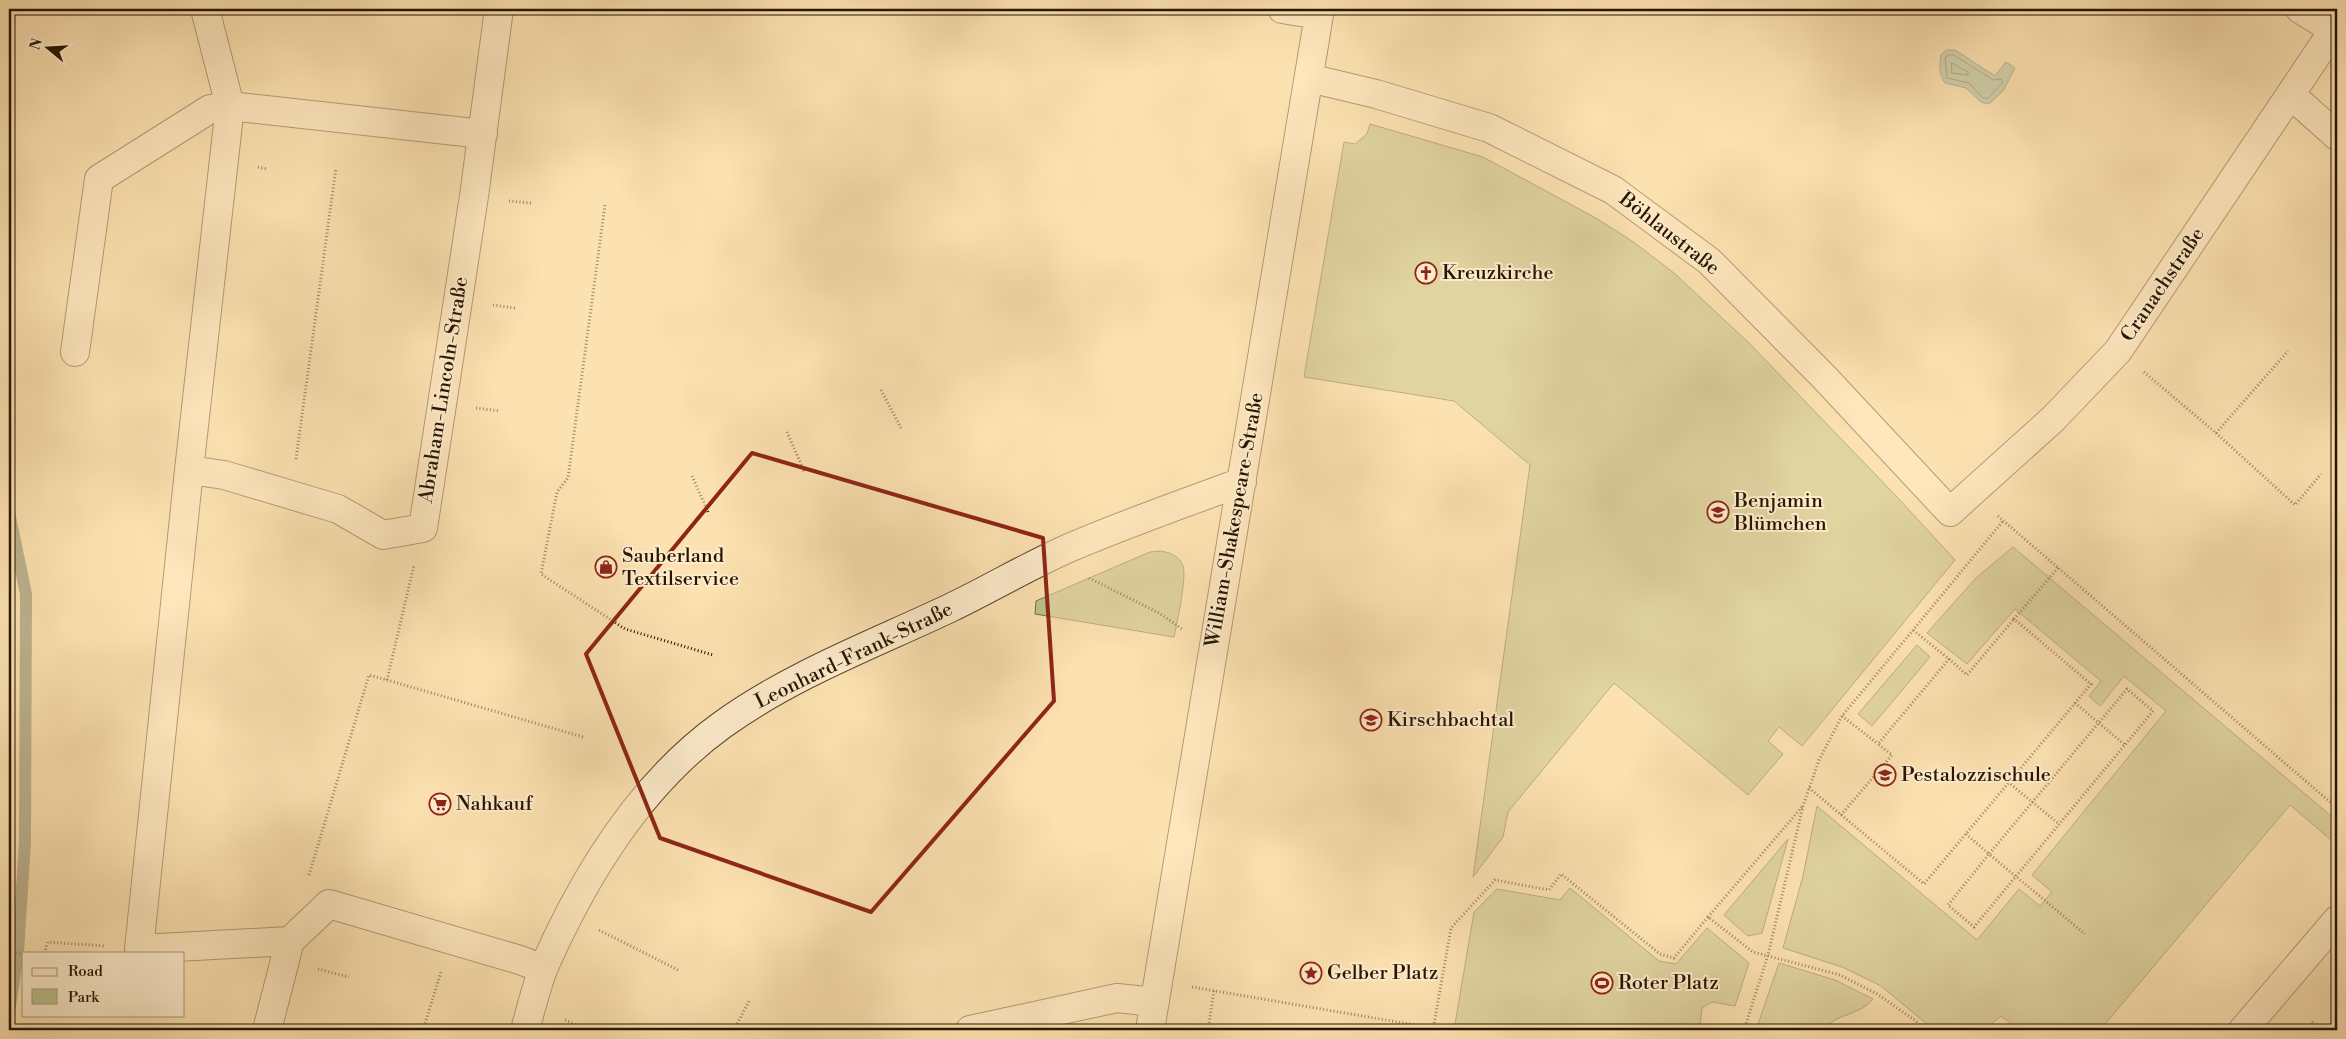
<svg xmlns="http://www.w3.org/2000/svg" width="2346" height="1039" viewBox="0 0 2346 1039" font-family="'Libre Bodoni',serif">
	<style>
		.green { fill: #bdc48e; stroke: #726c48 }
		.water { fill: #9fbeaa; stroke: #6f7a66 }
		.lines { fill: none; stroke-linecap: round; stroke-linejoin: round }
		.shore { stroke: #636a56; stroke-width: 1 }
		.stream { stroke: #6f7a66; stroke-width: 12 }
		.minor-casing { stroke: #5c482d; stroke-width: 30 }
		.path { stroke: #271501; stroke-width: 3; stroke-dasharray: 1 2.5; stroke-linecap: butt }
		.minor { stroke: #feeccc; stroke-width: 28 }
		.marked { fill: none; stroke: #8f2418; stroke-width: 4; stroke-linejoin: round }
		.labels { text-anchor: middle; dominant-baseline: central; stroke-width: 4; stroke-linejoin: round; paint-order: stroke }
		.street-label { font-size: 20px; fill: #271501; stroke: #feeccc }
		.poi-label { font-size: 20px; fill: #271501; stroke: #feeccc; text-anchor: start }
	</style>
	<rect width="100%" height="100%" fill="#fde2b1"/>
	<filter id="stains"><feTurbulence type="fractalNoise" baseFrequency=".004" numOctaves="4"/><feColorMatrix values="0 0 0 0 .2 0 0 0 0 .09 0 0 0 0 .02 0 0 0 .5 -.17"/></filter>
	<radialGradient id="worn" r=".72"><stop offset=".6" stop-color="#630" stop-opacity="0"/><stop offset="1" stop-color="#630" stop-opacity=".3"/></radialGradient>
	<path class="green" d="M 1370,124 L 1483,157 L 1594,217 L 1632,241 L 1674,273 L 1749,343 L 1898,498 L 1955,560 L 1802,746 L 1779,727 L 1768,741 L 1783,754 L 1748,795 L 1614,683 L 1508,812 L 1503,837 L 1473,877 L 1530,465 L 1454,401 L 1304,377 L 1344,142 L 1355,144 L 1367,134 Z
		M 2013,547 L 2337,821 L 2337,845 L 2290,805 L 2100,1030 L 2019,1030 L 2001,1016 L 1984,1030 L 1934,1030 L 1881,986 L 1842,967 L 1783,948 L 1803,876 L 1817,806 L 1977,940 L 2019,889 L 2040,906 L 2052,892 L 2032,875 L 2166,711 L 2124,676 L 2100,706 L 2089,696 L 2101,681 L 2015,609 L 1967,664 L 1927,633 L 1976,578 Z
		M 1161,551 C 1171,553 1179,556 1183,566 C 1187,577 1177,623 1174,637 L 1035,614 L 1036,601 L 1150,552 Z
		M 1917,645 L 1930,657 L 1872,726 L 1858,714 Z
		M 1788,839 L 1762,933 L 1748,936 L 1724,915 Z
		M 1570,888 L 1659,961 L 1676,964 L 1707,928 L 1749,963 L 1735,1006 L 1712,1002 L 1702,1008 L 1700,1025 L 1704,1030 L 1454,1030 L 1474,912 L 1497,889 L 1560,900 Z
		M 1779,963 L 1835,980 L 1873,999 C 1860,1016 1838,1012 1823,1030 L 1756,1030 Z"/>
	<path class="water" d="M 1946,50 L 1955,50 L 1995,76 L 2006,62 L 2015,68 L 2003,91 L 1989,104 L 1981,102 L 1966,88 L 1945,83 C 1939,74 1939,66 1941,55 Z"/>
	<g class="lines">
		<path class="shore" d="M 1949,55 L 1954,55 L 1993,80 L 2001,79 L 2003,82 L 1988,98 L 1983,98 L 1969,83 L 1947,78 L 1945,58 Z
			M 1952,63 L 1968,72 L 1968,75 L 1952,73 Z"/>
		<path class="stream" d="M 9,512 L 26,594 L 25,841 L 18,952 L 9,1013"/>
		<g class="minor-casing">
			<path id="minor" d="M 205,9 L 230,106 L 189,470 L 139,949 L 290,941
				M 1282,9 L 1319,15
				M 2300,9 L 2337,32
				M 1309,78 L 1376,94 L 1489,128 L 1613,190 L 1709,261 L 1824,377 L 1950,512 L 2053,419 L 2118,351 L 2337,25
				M 2291,95 L 2337,136
				M 75,352 L 99,179 L 210,109 L 230,106 L 483,134
				M 189,470 L 224,475 L 338,509 L 383,535 L 423,528 L 474,196 L 499,9
				M 267,1030 L 290,941 L 329,904 L 520,960 L 543,969
				M 525,1030 C 531,1009 536,987 544,967 C 584,876 640,784 722,725 C 791,675 874,644 950,608 C 990,589 1028,566 1069,548 C 1125,524 1184,503 1242,482
				M 970,1030 L 1117,998 L 1155,1002
				M 1150,1030 L 1320,9
				M 2243,1030 L 2337,920"/>
		</g>
		<path class="path" d="M 258,167 L 267,169
			M 509,201 L 531,203
			M 605,205 L 568,478 L 557,492 L 541,574 L 625,629 L 713,655
			M 493,305 L 515,308
			M 2144,372 L 2216,433 L 2288,351
			M 881,390 L 901,428
			M 476,408 L 500,411
			M 787,432 L 804,471
			M 2216,433 L 2295,505 L 2321,474
			M 296,459 L 336,168
			M 692,476 L 708,512
			M 1998,516 L 2337,808
			M 1089,578 L 1159,613 L 1182,629
			M 1949,659 L 1967,675 L 2014,619
			M 387,680 L 583,737
			M 2075,703 L 2125,745
			M 1842,716 L 1878,744
			M 2008,782 L 2059,824
			M 1809,788 L 1924,884 L 2091,684 L 2014,619 L 2058,568
			M 1841,815 L 1892,755 L 1878,744 L 1949,659 L 1913,630
			M 1966,834 L 1989,854 L 1948,905 L 1974,927 L 2153,711 L 2127,689 L 1989,854 L 2085,934
			M 309,875 L 369,675 L 387,680 L 414,565
			M 1708,917 L 1802,807
			M 599,930 L 678,970
			M 9,952 L 24,954
			M 44,953 L 48,942 L 105,946
			M 318,969 L 349,977
			M 1192,987 L 1433,1028
			M 565,1020 L 587,1030
			M 2312,1022 L 2321,1030
			M 423,1030 L 441,972
			M 734,1030 L 749,1001
			M 1208,1030 L 1214,990
			M 1433,1030 L 1451,928 L 1495,880 L 1549,890 L 1561,874 L 1660,954 L 1674,958 L 1708,917 L 1753,952 L 1840,975 L 1877,994 L 1916,1021 L 1925,1030
			M 1744,1030 L 1768,955 L 1803,806 L 1819,760 L 1842,716 L 2003,521"/>
		<use href="#minor" class="minor"/>
	</g>
	<path d="M0 0H2346V1039H0ZM 752,453 L 1043,538 L 1054,701 L 871,912 L 660,838 L 586,654 Z" fill="#fde2b1" fill-opacity=".55" fill-rule="evenodd"/>
	<path class="marked" d="M 752,453 L 1043,538 L 1054,701 L 871,912 L 660,838 L 586,654 Z"/>
	<defs>
		<g id="church-ring" transform="scale(1.125)"><circle r="9.5" fill="#feeccc" stroke="#8f2418" stroke-width="1.5"/><path d="M-1.2-6h2.4v3.5h3.3v2.4h-3.3V6h-2.4V-.1h-3.3v-2.4h3.3Z" fill="#8f2418"/></g>
		<g id="school-ring" transform="scale(1.125)"><circle r="9.5" fill="#feeccc" stroke="#8f2418" stroke-width="1.5"/><path d="M0-5L7-2L0 1L-7-2ZM-4 1L0 2.5L4 1V4Q0 6-4 4Z" fill="#8f2418"/></g>
		<g id="shop-ring" transform="scale(1.125)"><circle r="9.5" fill="#feeccc" stroke="#8f2418" stroke-width="1.5"/><path d="M-5-2.5h2.3a2.7 3.5 0 0 1 5.4 0H5L5.5 6h-11ZM-1.5-2.5h3a1.5 2.3 0 0 0-3 0Z" fill="#8f2418"/></g>
		<g id="supermarket-ring" transform="scale(1.125)"><circle r="9.5" fill="#feeccc" stroke="#8f2418" stroke-width="1.5"/><path d="M-6-5.5h2.5l.6 2H6L4.5 2H-2.5L-4.4-4H-6ZM-1.5 3.2a1.3 1.3 0 1 0 .1 0ZM3 3.2a1.3 1.3 0 1 0 .1 0Z" fill="#8f2418"/></g>
		<g id="sight-ring" transform="scale(1.125)"><circle r="9.5" fill="#feeccc" stroke="#8f2418" stroke-width="1.5"/><path d="M0-6L1.8-2.2L6-1.7L2.9 1.2L3.7 5.4L0 3.3L-3.7 5.4L-2.9 1.2L-6-1.7L-1.8-2.2Z" fill="#8f2418"/></g>
		<g id="stadium-ring" transform="scale(1.125)"><circle r="9.5" fill="#feeccc" stroke="#8f2418" stroke-width="1.5"/><path d="M0-5a6.5 5 0 1 0 0 10a6.5 5 0 1 0 0-10ZM-3.5-1.8h7v3.6h-7Z" fill="#8f2418"/></g>
	</defs>
	<g fill-rule="evenodd">
		<use href="#church-ring" x="1426" y="273"/>
		<use href="#school-ring" x="1718" y="512"/>
		<use href="#shop-ring" x="606" y="567"/>
		<use href="#school-ring" x="1371" y="720"/>
		<use href="#school-ring" x="1885" y="775"/>
		<use href="#supermarket-ring" x="440" y="804"/>
		<use href="#sight-ring" x="1311" y="973"/>
		<use href="#stadium-ring" x="1602" y="983"/>
	</g>
	<g class="labels">
		<g class="street-label">
			<text transform="translate(1669 234) rotate(38)">Böhlaustraße</text>
			<text transform="translate(2163 285) rotate(-56)">Cranachstraße</text>
			<text transform="translate(444 390) rotate(-81)">Abraham-Lincoln-Straße</text>
			<text transform="translate(1235 520) rotate(-80)">William-Shakespeare-Straße</text>
			<text transform="translate(854 656) rotate(-26)">Leonhard-Frank-Straße</text>
		</g>
		<g class="poi-label">
			<text x="1442" y="273">Kreuzkirche</text>
			<text x="1734" y="501">Benjamin<tspan x="1734" dy="23">Blümchen</tspan></text>
			<text x="622" y="556">Sauberland<tspan x="622" dy="23">Textilservice</tspan></text>
			<text x="1387" y="720">Kirschbachtal</text>
			<text x="1901" y="775">Pestalozzischule</text>
			<text x="456" y="804">Nahkauf</text>
			<text x="1327" y="973">Gelber Platz</text>
			<text x="1618" y="983">Roter Platz</text>
		</g>
	</g>
	<rect width="2346" height="1039" fill="none" stroke="#fde2b1" stroke-width="30"/>
	<rect x="10" y="10" width="2326" height="1019" fill="none" stroke="#271501" stroke-width="2.5"/>
	<rect x="15" y="15" width="2316" height="1009" fill="none" stroke="#271501"/>
	<rect x="22" y="952" width="162" height="65" fill="#feeccc" stroke="#a8967b"/>
	<rect x="32" y="968" width="25" height="8" fill="#feeccc" stroke="#a8967b"/>
	<text x="68" y="976" font-size="15" fill="#271501">Road</text>
	<rect x="32" y="989" width="25" height="15" fill="#bdc48e" stroke="#a8967b"/>
	<text x="68" y="1002" font-size="15" fill="#271501">Park</text>
	<g transform="translate(48 48) rotate(288)" stroke="#feeccc" stroke-width="4" paint-order="stroke">
	<path d="M0-4L9 19L0 12L-9 19Z" fill="#271501"/>
	<text y="-8" font-size="14" font-weight="bold" text-anchor="middle" fill="#271501">N</text>
	</g>
	<rect width="100%" height="100%" filter="url(#stains)"/>
	<rect width="100%" height="100%" fill="url(#worn)"/>
</svg>
